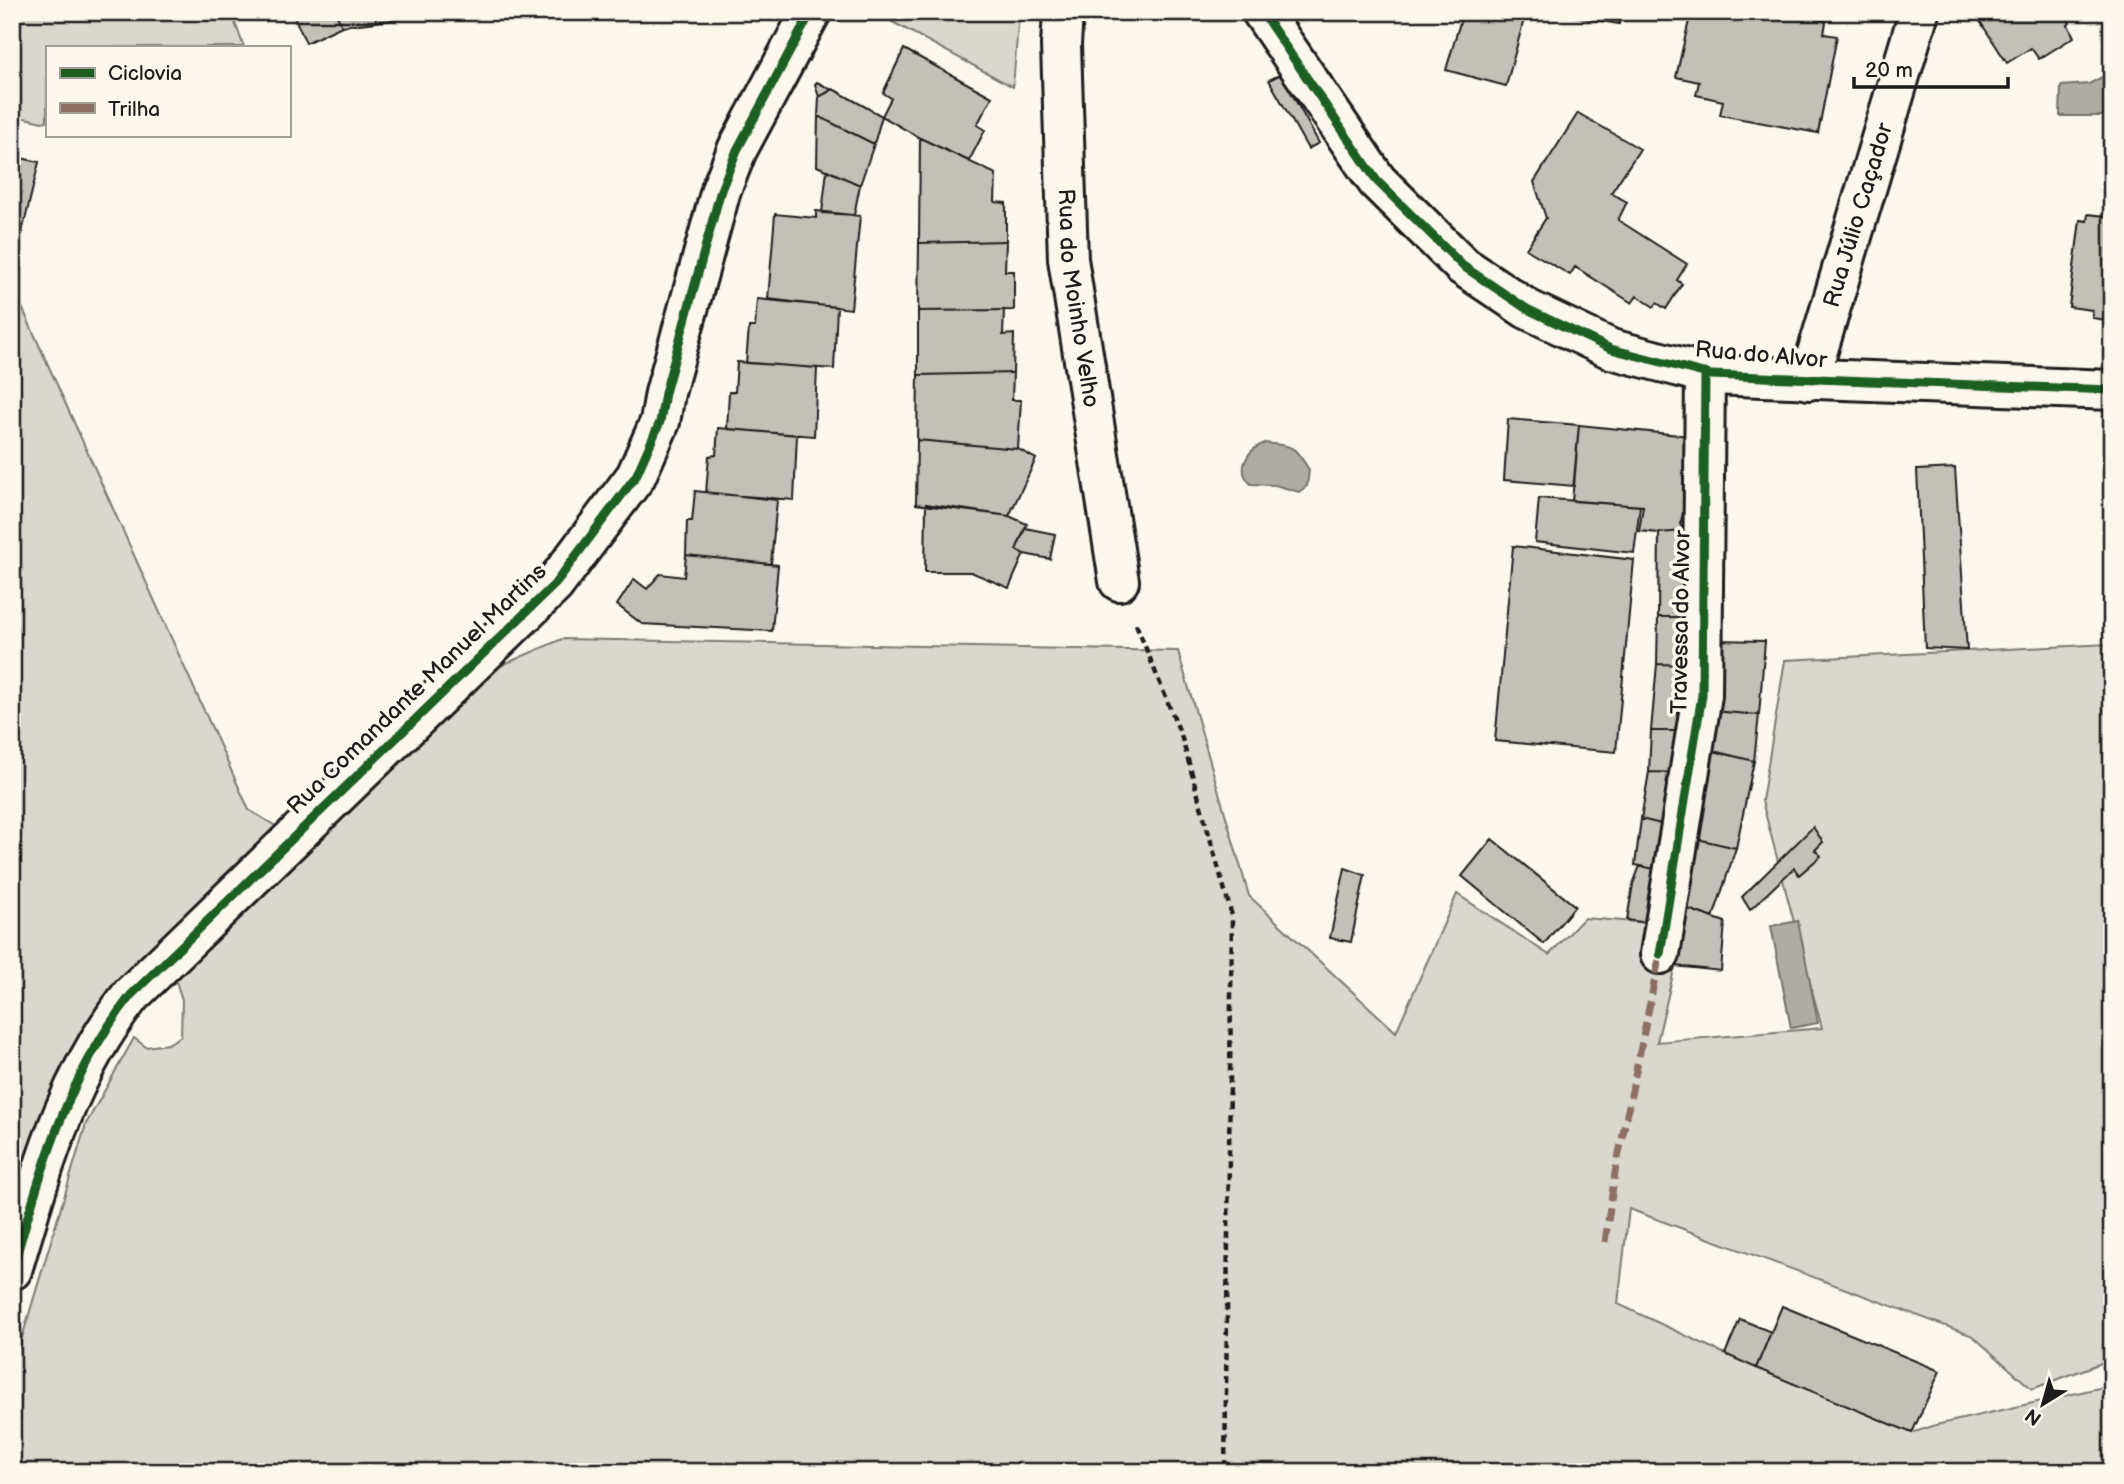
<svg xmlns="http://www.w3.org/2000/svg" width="2124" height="1484" viewBox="0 0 2124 1484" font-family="'Balsamiq Sans',sans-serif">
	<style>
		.green { fill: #dad7ce; stroke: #7b7a75; stroke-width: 2 }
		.water { fill: #afaca5; stroke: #74726e; stroke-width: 2 }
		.building { fill: #c3c0b8; stroke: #1c1c1c; stroke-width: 2 }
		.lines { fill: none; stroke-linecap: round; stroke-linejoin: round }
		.minor-casing { stroke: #1c1c1c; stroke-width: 44 }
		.path { stroke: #1c1c1c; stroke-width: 4.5; stroke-dasharray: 7 5; stroke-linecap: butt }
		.minor { stroke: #fbf7ec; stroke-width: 38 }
		.quiet { stroke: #8d6e63; stroke-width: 7; stroke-dasharray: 14 7; stroke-linecap: butt }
		.cycleway-casing { stroke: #fbf7ec; stroke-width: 13 }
		.cycleway { stroke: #1b5e20; stroke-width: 9 }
		.labels { text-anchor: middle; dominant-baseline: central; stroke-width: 7; stroke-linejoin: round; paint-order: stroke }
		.street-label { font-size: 23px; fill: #1c1c1c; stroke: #fbf7ec }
	</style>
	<rect width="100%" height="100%" fill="#fbf7ec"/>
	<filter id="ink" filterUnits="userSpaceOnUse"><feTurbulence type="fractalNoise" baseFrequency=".0143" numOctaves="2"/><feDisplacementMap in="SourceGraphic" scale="14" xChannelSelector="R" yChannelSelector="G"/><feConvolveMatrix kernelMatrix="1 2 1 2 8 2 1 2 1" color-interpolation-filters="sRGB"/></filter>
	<g filter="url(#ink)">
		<path class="green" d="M 12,12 L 231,12 L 244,47 L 47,47 L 47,121 L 42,122 L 12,115 Z
			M 875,12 L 1019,12 L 1013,87 L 874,12 Z
			M 12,285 L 249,810 L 279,828 L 212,896 L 97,1008 L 12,1203 Z
			M 562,639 L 1178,651 L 1249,896 L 1396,1032 L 1457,894 L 1549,955 L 1584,918 L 1649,923 L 1675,966 L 1657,1042 L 1822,1028 L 1762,801 L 1785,660 L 2109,644 L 2112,667 L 2112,1359 L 2032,1389 L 1973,1336 L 1629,1209 L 1618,1304 L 1725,1354 L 1912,1433 L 1936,1425 L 2112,1385 L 2112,1472 L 12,1472 L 12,1371 L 86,1124 L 134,1038 L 146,1047 L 168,1044 L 181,1036 L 182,1000 L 175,978 L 498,667 Z"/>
		<path class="water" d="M 2112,76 L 2112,116 L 2060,116 L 2061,86 L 2089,84 L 2102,77 Z
			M 1265,443 C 1293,446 1294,445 1309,470 L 1307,486 L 1299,492 L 1275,485 L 1251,484 C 1235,469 1248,449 1265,443 Z
			M 1798,921 L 1818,1023 L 1791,1028 L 1771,926 Z"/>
		<path class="building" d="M 292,12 L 335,12 L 342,26 L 306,43 Z
			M 335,12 L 375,12 L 376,22 L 342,26 Z
			M 375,12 L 458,12 L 376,22 Z
			M 1463,12 L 1526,12 L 1506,86 L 1446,70 Z
			M 1550,12 L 1621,12 L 1619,24 Z
			M 1691,12 L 1720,18 L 1721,12 L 1799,12 L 1826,22 L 1824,34 L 1837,36 L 1818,133 L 1720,115 L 1723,101 L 1696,95 L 1699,82 L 1676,77 Z
			M 1974,12 L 2062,12 L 2070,23 L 2068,25 L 2074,37 L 2039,59 L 2031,48 L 2007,63 Z
			M 904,49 L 992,97 L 977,125 L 985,130 L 969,161 L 920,138 L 882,116 L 891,98 L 883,93 Z
			M 1281,74 L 1319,143 L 1308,149 L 1269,80 Z
			M 817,82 L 832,90 L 819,97 L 815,84 Z
			M 833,89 L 882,116 L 874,144 L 818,116 L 819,97 Z
			M 1578,113 L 1640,149 L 1611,193 L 1627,202 L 1618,220 L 1687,264 L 1677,280 L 1682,284 L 1666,309 L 1657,303 L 1654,307 L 1637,296 L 1632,303 L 1575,267 L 1570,275 L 1526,249 L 1546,218 L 1534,182 Z
			M 818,116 L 874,144 L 860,185 L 817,166 Z
			M 920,138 L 996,174 L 995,202 L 1006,203 L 1006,241 L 919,243 Z
			M 12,156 L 39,162 L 15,262 L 12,261 Z
			M 827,170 L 860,185 L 854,215 L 822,213 Z
			M 816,211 L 860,216 L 851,309 L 768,299 L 775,214 L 816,218 Z
			M 2088,214 L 2112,217 L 2112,321 L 2092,318 L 2092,310 L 2069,307 L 2080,220 L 2087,221 Z
			M 1006,241 L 1005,271 L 1014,271 L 1014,310 L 918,311 L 919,243 Z
			M 757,299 L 837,307 L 834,369 L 746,363 L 749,327 L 755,327 Z
			M 1004,310 L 1003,335 L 1014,334 L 1013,373 L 918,375 L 918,311 Z
			M 737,362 L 817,368 L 814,436 L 727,429 L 729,392 L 735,392 Z
			M 1013,373 L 1012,400 L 1021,400 L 1018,449 L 917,440 L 918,375 Z
			M 1508,419 L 1579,425 L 1574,486 L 1504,480 Z
			M 1579,425 L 1689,436 L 1684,511 L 1680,524 L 1684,531 L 1659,533 L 1639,531 L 1643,506 L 1572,501 Z
			M 718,428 L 797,435 L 794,500 L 706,493 L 709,456 L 716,455 Z
			M 917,440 L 1018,449 L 1036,459 L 1009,516 L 916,504 Z
			M 1955,468 L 1967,650 L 1925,648 L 1917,470 Z
			M 695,491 L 777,500 L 771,564 L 686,555 L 687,521 L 692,521 Z
			M 1539,498 L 1640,506 L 1634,553 L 1535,542 Z
			M 926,504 L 1009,516 L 1027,524 L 1016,550 L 1024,554 L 1009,588 L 971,572 L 925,572 Z
			M 1025,528 L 1055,534 L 1050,559 L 1024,554 L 1016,550 Z
			M 1684,531 L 1692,547 L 1691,617 L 1658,617 L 1659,533 Z
			M 1513,546 L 1634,560 L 1616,752 L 1495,741 Z
			M 686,555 L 778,565 L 772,631 L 642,624 L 617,605 L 634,579 L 647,589 L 660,574 L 684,577 Z
			M 1658,617 L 1691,617 L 1690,665 L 1657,664 Z
			M 1712,640 L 1765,641 L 1759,715 L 1713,711 Z
			M 1657,664 L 1690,665 L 1688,731 L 1651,731 Z
			M 1713,711 L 1759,715 L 1754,761 L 1709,750 Z
			M 1651,731 L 1688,731 L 1682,773 L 1649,772 Z
			M 1709,750 L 1754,761 L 1736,848 L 1689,837 Z
			M 1649,772 L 1682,773 L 1673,827 L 1641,819 Z
			M 1641,819 L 1673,827 L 1660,870 L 1635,865 Z
			M 1813,827 L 1823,842 L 1815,850 L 1821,856 L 1799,875 L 1794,868 L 1750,910 L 1742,897 Z
			M 1689,837 L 1736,848 L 1713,918 L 1677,905 Z
			M 1492,839 L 1575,906 L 1544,944 L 1462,876 Z
			M 1640,866 L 1660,870 L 1649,923 L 1627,920 L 1633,884 Z
			M 1345,868 L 1365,875 L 1351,942 L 1330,938 Z
			M 1677,905 L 1725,922 L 1721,971 L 1675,966 Z
			M 1782,1306 L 1940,1371 L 1912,1433 L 1756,1368 Z
			M 1740,1319 L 1771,1332 L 1756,1368 L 1725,1354 Z"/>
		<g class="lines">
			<g class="minor-casing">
				<g id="minor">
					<path id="s1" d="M 1063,12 L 1061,45 L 1068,259 L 1119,581"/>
					<path d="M 1262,12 L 1377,181 L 1463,266 L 1527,309 L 1611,349 L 1711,375 L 2112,390"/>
					<path id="s2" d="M 1809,380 L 1919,12"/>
					<path d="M 1660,954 L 1702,695 L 1705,373"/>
					<path d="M 12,1270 C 42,1170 65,1079 131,995 L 554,585 L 636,476 L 660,422 L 665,393 L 721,190 L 737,150 L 811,12"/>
				</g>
			</g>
			<path class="path" d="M 1136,624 L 1181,735 L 1232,916 L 1225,1472"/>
			<use href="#minor" class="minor"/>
			<path class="quiet" d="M 1605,1242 L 1615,1173 L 1660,954"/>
			<g class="cycleway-casing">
				<path id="cycleway" d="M 1262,12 L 1377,181 L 1463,266 L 1527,309 L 1611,349 L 1711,375 L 2112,390
					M 1660,954 L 1702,695 L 1705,373
					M 12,1270 C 42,1170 65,1079 131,995 L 554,585 L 636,476 L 660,422 L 665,393 L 721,190 L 737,150 L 811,12"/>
			</g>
			<use href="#cycleway" class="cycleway"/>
		</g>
	</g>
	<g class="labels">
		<g class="street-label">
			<text stroke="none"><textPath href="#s2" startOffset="172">Rua Júlio Caçador</textPath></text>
			<text stroke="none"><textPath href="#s1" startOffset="287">Rua do Moinho Velho</textPath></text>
			<text transform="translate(1761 355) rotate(5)">Rua do Alvor</text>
			<text transform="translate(1681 622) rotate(-89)">Travessa do Alvor</text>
			<text transform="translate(417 689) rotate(-44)">Rua Comandante Manuel Martins</text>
		</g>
	</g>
	<rect width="2124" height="1484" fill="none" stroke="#fbf7ec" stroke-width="42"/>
	<rect x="21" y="21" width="2082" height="1442" fill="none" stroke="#1c1c1c" stroke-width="2.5" filter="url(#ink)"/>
	<rect x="46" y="46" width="245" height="91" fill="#fbf7ec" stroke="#a29f99" stroke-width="2"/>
	<rect x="60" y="68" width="35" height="10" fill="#1b5e20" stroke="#a29f99" stroke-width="2"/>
	<text x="108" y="80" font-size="21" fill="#1c1c1c">Ciclovia</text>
	<rect x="60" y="103" width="35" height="10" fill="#8d6e63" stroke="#a29f99" stroke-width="2"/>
	<text x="108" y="116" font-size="21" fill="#1c1c1c">Trilha</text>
	<g transform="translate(2043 1404) rotate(217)" stroke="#fbf7ec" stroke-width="5" paint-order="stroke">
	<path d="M0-5L12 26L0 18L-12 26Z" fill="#1c1c1c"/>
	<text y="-10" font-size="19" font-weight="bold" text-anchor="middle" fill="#1c1c1c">N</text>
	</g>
	<path d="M1854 77v10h154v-10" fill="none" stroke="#1c1c1c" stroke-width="3.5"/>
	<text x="1865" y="77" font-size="21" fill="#1c1c1c" stroke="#fbf7ec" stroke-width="5" paint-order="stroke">20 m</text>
</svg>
